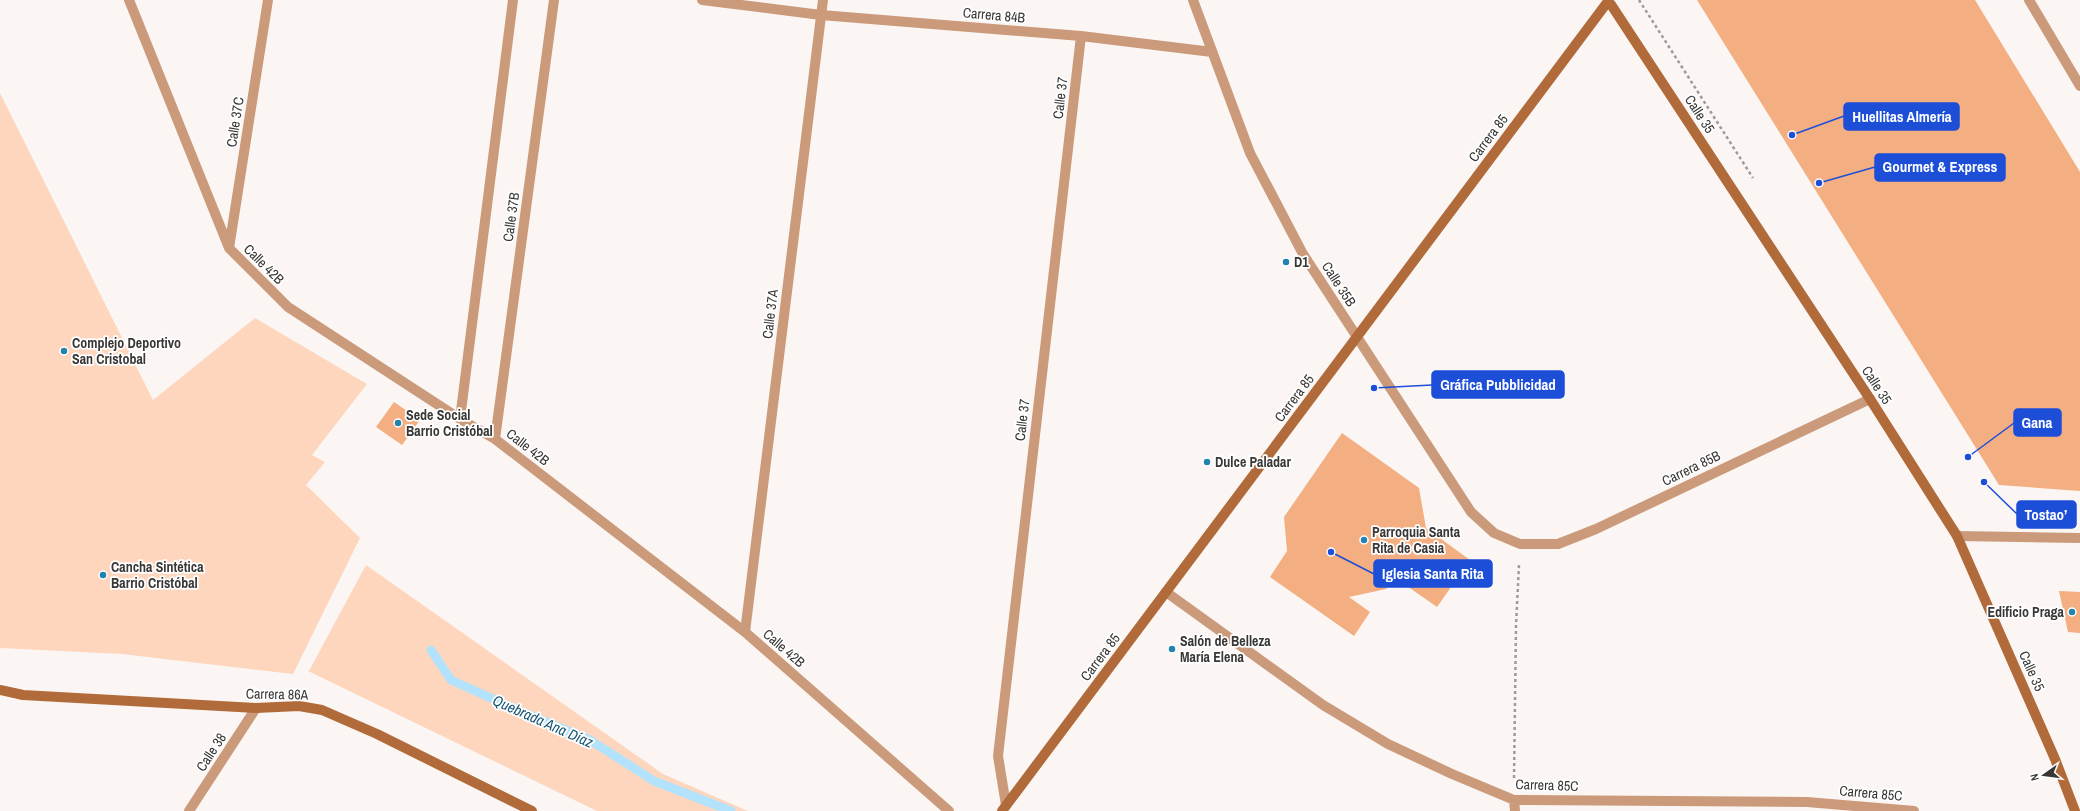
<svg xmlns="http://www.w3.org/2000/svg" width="2080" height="811" viewBox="0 0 2080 811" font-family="'Archivo Narrow',sans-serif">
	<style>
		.green { fill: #fed6be }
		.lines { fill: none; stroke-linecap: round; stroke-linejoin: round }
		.stream { stroke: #b3e2fc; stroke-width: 9 }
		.building { fill: #f3ae81 }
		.path { stroke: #9d9a98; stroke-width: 2.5; stroke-dasharray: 3 3; stroke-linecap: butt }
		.street { stroke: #cb9a7b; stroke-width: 10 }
		.secondary { stroke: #b16b3b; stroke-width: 10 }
		.poi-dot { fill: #2283af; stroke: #fff; stroke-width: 1.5 }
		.labels { text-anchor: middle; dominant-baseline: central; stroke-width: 3.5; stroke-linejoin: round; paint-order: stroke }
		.street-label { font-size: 14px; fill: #393736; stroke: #fff }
		.poi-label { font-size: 14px; font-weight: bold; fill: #393736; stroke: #fff; text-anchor: start }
		.water-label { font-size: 15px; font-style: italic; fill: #175774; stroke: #fff }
		.leader { fill: none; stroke: #1d4ed8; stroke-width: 1.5 }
		.callout-dot { fill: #1d4ed8; stroke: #fff; stroke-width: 1.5 }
		.callout { fill: #1d4ed8; stroke: #1d4ed8; stroke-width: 1.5 }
		.callout-label { font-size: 15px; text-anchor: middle; font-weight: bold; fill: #fff }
	</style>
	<rect width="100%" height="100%" fill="#fbf6f3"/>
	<path class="green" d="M 0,93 L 153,400 L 255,318 L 367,384 L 312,455 L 325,462 L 306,485 L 360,538 L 293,674 L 122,654 L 0,648 Z
		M 366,565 L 663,774 L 748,811 L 597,811 L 308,671 L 310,669 Z"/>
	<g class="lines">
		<path class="stream" d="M 431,650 L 451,680 L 522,712 L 590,740 L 654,781 L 731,811"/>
	</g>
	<path class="building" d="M 1697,0 L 1975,0 L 2080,172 L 2080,491 L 1999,485 Z
		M 394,402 L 420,420 L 402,445 L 376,427 Z
		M 1342,433 L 1419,488 L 1426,528 L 1470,560 L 1437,607 L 1394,577 L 1386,589 L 1349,597 L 1370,612 L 1354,636 L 1270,577 L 1287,551 L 1284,517 Z
		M 2059,591 L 2080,592 L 2080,633 L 2068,632 Z"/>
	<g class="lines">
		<path class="path" d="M 1639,0 L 1753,178
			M 1514,778 L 1516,625 L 1519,565"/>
		<path class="street" d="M 129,0 L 229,248 L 288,307 L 460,419 L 495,439 L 745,632 L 949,811
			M 702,0 L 821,15 L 1081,36 L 1212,52
			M 1193,0 L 1250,153 L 1303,254 L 1471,512 L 1494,533 L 1520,544 L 1558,544 L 1596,529 L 1870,399
			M 2029,0 L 2080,86
			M 229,248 L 268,0
			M 460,419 L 513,0
			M 495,439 L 554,0
			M 1957,536 L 2080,538
			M 1166,592 L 1323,705 L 1388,744 L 1452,774 L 1514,800 L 1807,802 L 1914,811
			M 745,632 L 823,0
			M 1514,800 L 1515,811
			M 1006,805 L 998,756 L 1081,36
			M 189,811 L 256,708"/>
		<path class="secondary" d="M 1608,0 L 1870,399 L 1957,536 L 2055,759 L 2075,811
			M 0,690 L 23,695 L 256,708 L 299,706 L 322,710 L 377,734 L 532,811
			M 1002,811 L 1609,0"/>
	</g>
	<g class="poi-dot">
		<circle cx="1286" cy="262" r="4"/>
		<circle cx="64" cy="351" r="4"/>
		<circle cx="398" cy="423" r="4"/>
		<circle cx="1207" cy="462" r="4"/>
		<circle cx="1364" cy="540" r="4"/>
		<circle cx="103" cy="575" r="4"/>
		<circle cx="2072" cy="612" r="4"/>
		<circle cx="1172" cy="649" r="4"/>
	</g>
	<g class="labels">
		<g class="street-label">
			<text transform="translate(994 15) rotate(5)">Carrera 84B</text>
			<text transform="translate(1060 98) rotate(-83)">Calle 37</text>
			<text transform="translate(1700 114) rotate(57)">Calle 35</text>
			<text transform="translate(235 122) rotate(-81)">Calle 37C</text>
			<text transform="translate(1488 138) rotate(-53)">Carrera 85</text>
			<text transform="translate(511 217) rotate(-82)">Calle 37B</text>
			<text transform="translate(264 264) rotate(45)">Calle 42B</text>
			<text transform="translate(1339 284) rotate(57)">Calle 35B</text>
			<text transform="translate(770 314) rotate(-83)">Calle 37A</text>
			<text transform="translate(1877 385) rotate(57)">Calle 35</text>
			<text transform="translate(1294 398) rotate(-53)">Carrera 85</text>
			<text transform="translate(1022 420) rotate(-83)">Calle 37</text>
			<text transform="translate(528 447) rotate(38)">Calle 42B</text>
			<text transform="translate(1691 468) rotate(-26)">Carrera 85B</text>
			<text transform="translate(784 648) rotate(41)">Calle 42B</text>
			<text transform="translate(1100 657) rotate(-53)">Carrera 85</text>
			<text transform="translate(2032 671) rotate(66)">Calle 35</text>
			<text transform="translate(277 694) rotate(1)">Carrera 86A</text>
			<text transform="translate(211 752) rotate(-57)">Calle 38</text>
			<text transform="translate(1547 785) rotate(2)">Carrera 85C</text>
			<text transform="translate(1871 793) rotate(5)">Carrera 85C</text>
		</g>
		<g class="poi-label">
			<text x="1294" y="262">D1</text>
			<text x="72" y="343">Complejo Deportivo<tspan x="72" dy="16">San Cristobal</tspan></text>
			<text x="406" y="415">Sede Social<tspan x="406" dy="16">Barrio Cristóbal</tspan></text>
			<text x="1215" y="462">Dulce Paladar</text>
			<text x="1372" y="532">Parroquia Santa<tspan x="1372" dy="16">Rita de Casia</tspan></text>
			<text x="111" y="567">Cancha Sintética<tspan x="111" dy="16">Barrio Cristóbal</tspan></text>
			<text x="2064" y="612" text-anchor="end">Edificio Praga</text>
			<text x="1180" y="641">Salón de Belleza<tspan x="1180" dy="16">María Elena</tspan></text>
		</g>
		<g class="water-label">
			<text transform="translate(543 721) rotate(24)">Quebrada Ana Díaz</text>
		</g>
	</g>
	<path class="leader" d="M1792 135L1844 116M1819 183L1875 167M1374 388L1432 385M1968 457L2014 423M1984 482L2017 514M1331 552L1374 574"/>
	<g class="callout-dot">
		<circle cx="1792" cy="135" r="4"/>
		<circle cx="1819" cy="183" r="4"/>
		<circle cx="1374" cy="388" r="4"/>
		<circle cx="1968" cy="457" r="4"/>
		<circle cx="1984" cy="482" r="4"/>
		<circle cx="1331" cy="552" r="4"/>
	</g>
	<g class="callout">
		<rect x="1844" y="103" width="115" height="27" rx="4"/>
		<rect x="1875" y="154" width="130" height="27" rx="4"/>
		<rect x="1432" y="371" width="132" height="27" rx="4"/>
		<rect x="2014" y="409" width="47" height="27" rx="4"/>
		<rect x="2017" y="501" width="59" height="27" rx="4"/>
		<rect x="1374" y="560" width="118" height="27" rx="4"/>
	</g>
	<g class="callout-label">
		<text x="1902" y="122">Huellitas Almería</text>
		<text x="1940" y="172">Gourmet &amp; Express</text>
		<text x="1498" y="390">Gráfica Pubblicidad</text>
		<text x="2037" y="428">Gana</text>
		<text x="2046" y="520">Tostao’</text>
		<text x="1433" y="579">Iglesia Santa Rita</text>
	</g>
	<g transform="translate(2044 775) rotate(256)" stroke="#ffffff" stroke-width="3" paint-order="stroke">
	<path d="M0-3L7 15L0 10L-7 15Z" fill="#393736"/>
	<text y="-6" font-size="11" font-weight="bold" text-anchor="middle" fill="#393736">N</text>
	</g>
</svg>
